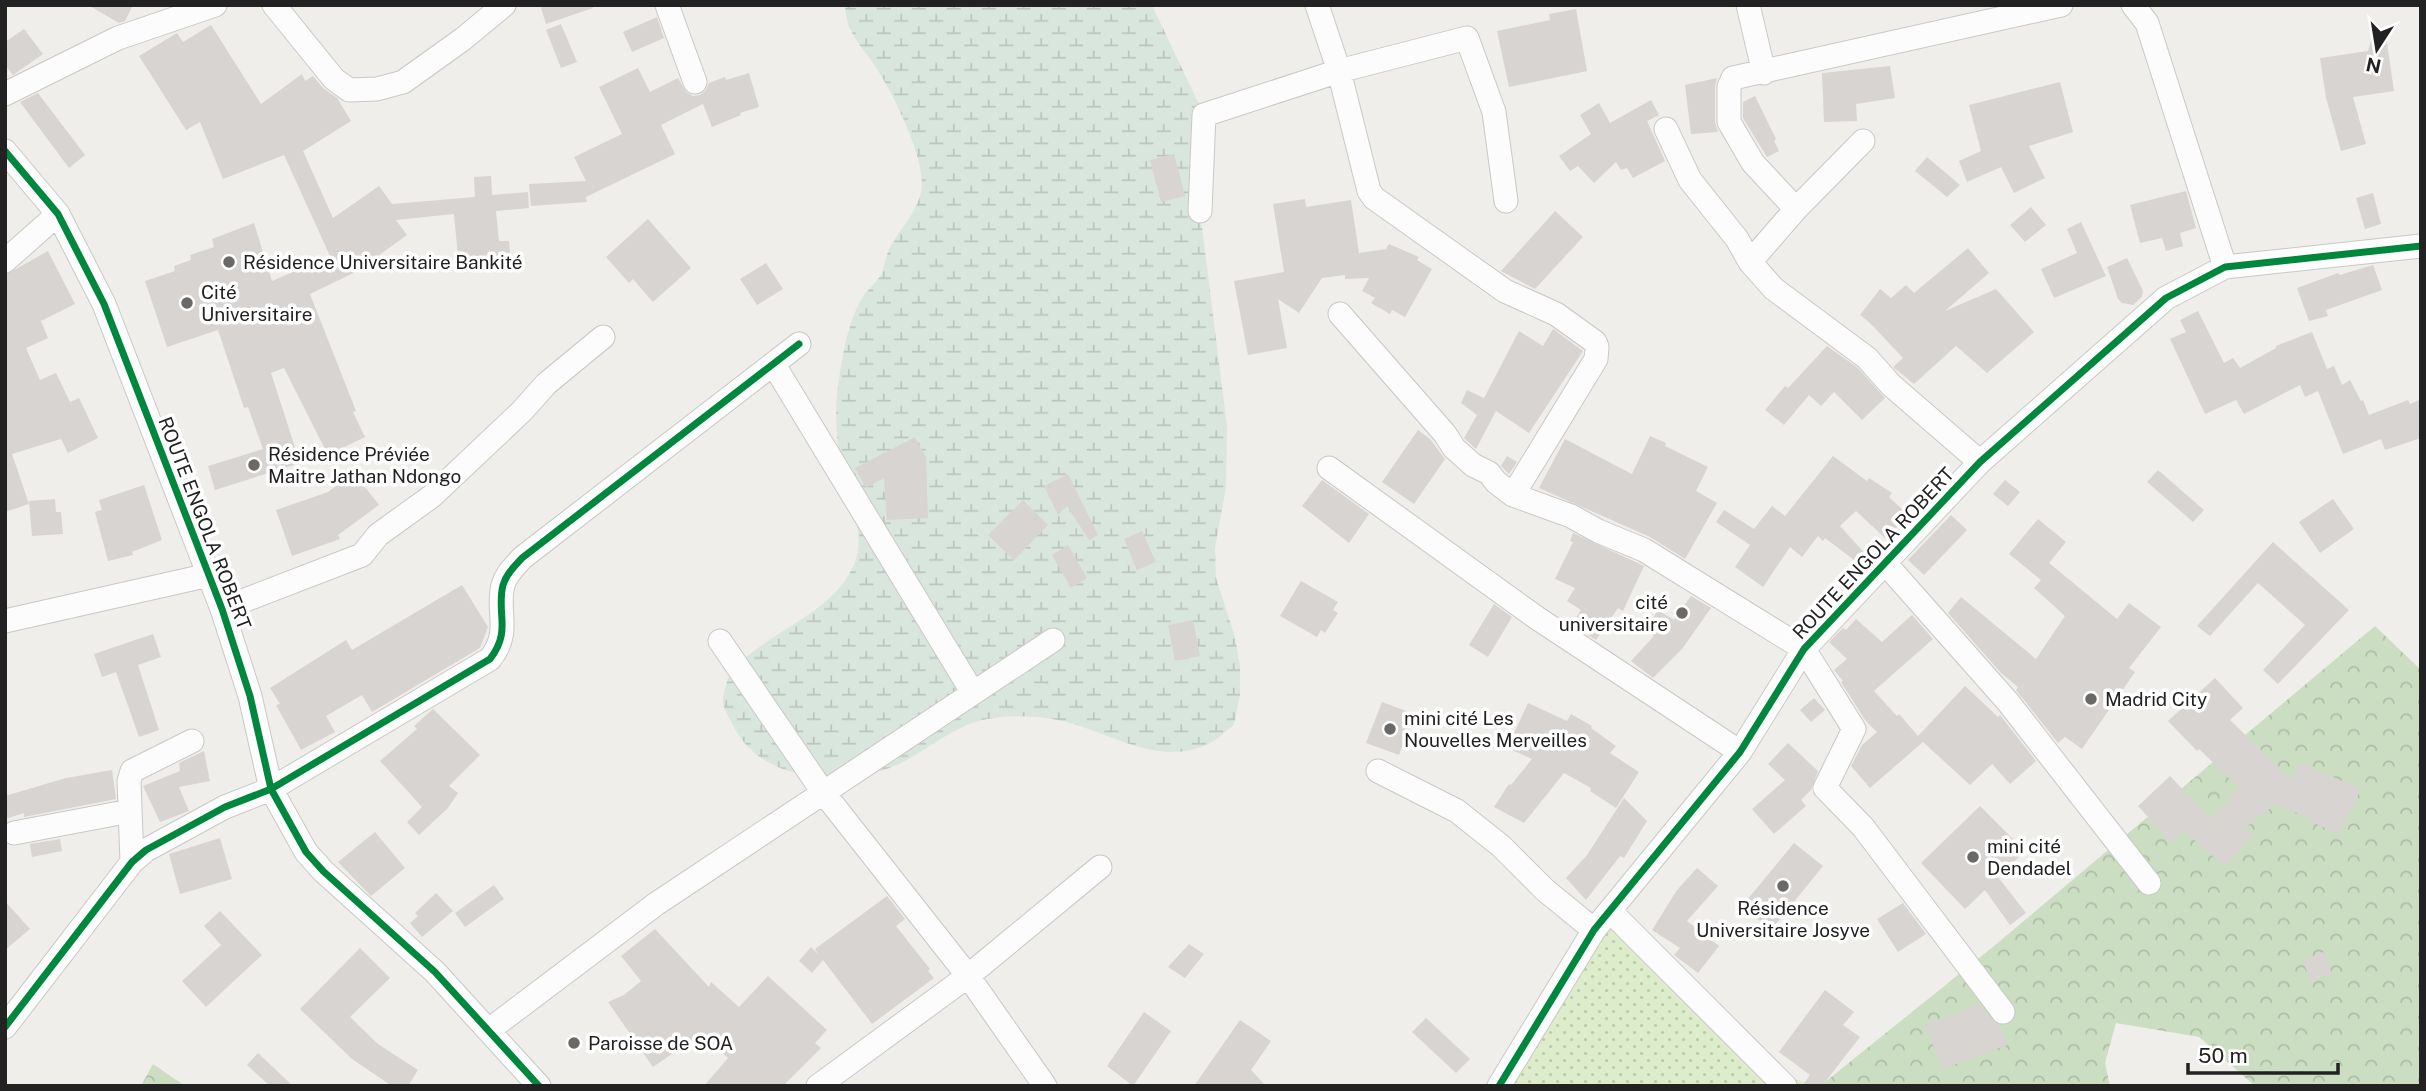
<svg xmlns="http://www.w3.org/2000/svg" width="2426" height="1091" viewBox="0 0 2426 1091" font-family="'Public Sans',sans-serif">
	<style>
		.grass { fill: url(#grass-dots) }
		.forest { fill: url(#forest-crowns) }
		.wetland { fill: url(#wetland-marsh) }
		.building { fill: #d7d4d2 }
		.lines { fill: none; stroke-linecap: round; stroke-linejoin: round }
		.minor-casing { stroke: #c9c8c7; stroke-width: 25 }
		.minor { stroke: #fdfcfc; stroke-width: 23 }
		.cycleway-casing { stroke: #fff; stroke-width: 11 }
		.cycleway { stroke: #00873e; stroke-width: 7 }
		.poi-dot { fill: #6a6968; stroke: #fff; stroke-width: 2.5 }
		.labels { text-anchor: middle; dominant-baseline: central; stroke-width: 7; stroke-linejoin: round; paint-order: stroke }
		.poi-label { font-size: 19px; fill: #222; stroke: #fff; text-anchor: start }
		.street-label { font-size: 19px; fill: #222; stroke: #fff }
	</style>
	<defs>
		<pattern id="grass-dots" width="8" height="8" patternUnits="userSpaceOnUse" patternTransform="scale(1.75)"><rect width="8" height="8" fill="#ddeccb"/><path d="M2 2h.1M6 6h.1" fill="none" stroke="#bdcaae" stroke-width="1.8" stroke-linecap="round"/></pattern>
		<pattern id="forest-crowns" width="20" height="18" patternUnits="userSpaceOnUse" patternTransform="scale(1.75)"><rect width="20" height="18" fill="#cbdec1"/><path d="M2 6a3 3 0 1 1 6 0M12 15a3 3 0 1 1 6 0" fill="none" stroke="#aebea6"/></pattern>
		<pattern id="wetland-marsh" width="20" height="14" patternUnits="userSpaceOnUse" patternTransform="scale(1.75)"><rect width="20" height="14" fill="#d9e6de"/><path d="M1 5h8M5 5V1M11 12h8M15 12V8" fill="none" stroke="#bac5be"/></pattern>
	</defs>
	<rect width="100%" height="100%" fill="#f0eeeb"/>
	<path class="grass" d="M 1610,915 L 1756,1060 L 1811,1086 L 1500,1086 Z"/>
	<path class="forest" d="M 2375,626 L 2421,670 L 2421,1086 L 2255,1086 L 2199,1037 L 2116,1023 L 2105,1063 L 2110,1086 L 1820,1086 L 1994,946 Z
		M 153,1064 L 185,1086 L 141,1086 Z"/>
	<path class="wetland" d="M 845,5 L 1152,5 L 1204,115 L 1200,211 L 1227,426 L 1226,487 L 1215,548 L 1216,578 L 1235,637 L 1240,666 L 1240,695 L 1234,725 C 1227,730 1220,737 1212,742 C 1163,769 1113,734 1066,722 C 1039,715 1006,714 978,721 C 949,730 926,751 899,764 C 844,789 757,783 731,721 C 728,716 723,707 723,702 C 723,694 728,675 733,670 C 767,631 835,614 855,562 C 867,531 846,499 841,468 C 837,441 834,413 838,386 C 842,359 847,324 861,300 C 866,290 877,283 882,273 C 885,264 886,255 890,247 C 900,229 916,213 921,193 C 928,160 890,87 871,60 C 857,41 846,30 845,5 Z"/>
	<path class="building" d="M 88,5 L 133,5 L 125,21 L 119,23 Z
		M 540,5 L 592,5 L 593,8 L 546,24 Z
		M 1576,9 L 1587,71 L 1509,87 L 1497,31 L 1550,20 L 1549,14 Z
		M 657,17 L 664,38 L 632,52 L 623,32 Z
		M 561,24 L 577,62 L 561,68 L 546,30 Z
		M 211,25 L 261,104 L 302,74 L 305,81 L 313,76 L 323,88 L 337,98 L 351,121 L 303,151 L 333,218 L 379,186 L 392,204 L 475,197 L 474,177 L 491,176 L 492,195 L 528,192 L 529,208 L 496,211 L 499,241 L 509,241 L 511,264 L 459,268 L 454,214 L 396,220 L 407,235 L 367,264 L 368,266 L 310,294 L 356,411 L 353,412 L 365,437 L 328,455 L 284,368 L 271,373 L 300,463 L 215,490 L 208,466 L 263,449 L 248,407 L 244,408 L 218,330 L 167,347 L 145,281 L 175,271 L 174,266 L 191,260 L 190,255 L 214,247 L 212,239 L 254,223 L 272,281 L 330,256 L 284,155 L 223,179 L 200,122 L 186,130 L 139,56 L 177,33 L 183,42 Z
		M 24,29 L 43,54 L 13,75 L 5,65 L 5,42 Z
		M 2373,33 L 2386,36 L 2394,91 L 2353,97 L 2366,144 L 2341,151 L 2326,98 L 2320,58 L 2368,51 Z
		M 1890,66 L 1895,98 L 1856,104 L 1857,121 L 1824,122 L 1822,73 Z
		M 638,68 L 650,92 L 678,78 L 686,92 L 693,96 L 700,95 L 706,90 L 709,83 L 725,77 L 726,80 L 749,73 L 759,107 L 740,113 L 741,115 L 712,127 L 703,104 L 661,125 L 675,154 L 586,197 L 587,202 L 531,206 L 529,184 L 586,181 L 574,157 L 622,134 L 599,87 Z
		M 1717,78 L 1715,87 L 1715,122 L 1718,132 L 1691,134 L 1685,85 Z
		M 2060,82 L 2073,132 L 2029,146 L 2045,178 L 2014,193 L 2001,167 L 1967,182 L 1959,161 L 1981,151 L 1969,105 Z
		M 38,93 L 85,155 L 69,168 L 20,102 Z
		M 1755,96 L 1776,139 L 1774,141 L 1779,151 L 1767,157 L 1743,118 L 1743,102 Z
		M 1651,100 L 1659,115 L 1647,121 L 1665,161 L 1633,178 L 1627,168 L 1621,170 L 1616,162 L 1594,183 L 1578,166 L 1570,171 L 1559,156 L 1591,134 L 1580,115 L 1599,103 L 1610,123 Z
		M 1174,154 L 1185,196 L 1161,202 L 1150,160 Z
		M 1927,157 L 1960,185 L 1947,197 L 1915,171 Z
		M 2186,191 L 2196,228 L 2180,233 L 2183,246 L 2166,251 L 2162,238 L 2140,243 L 2130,205 Z
		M 2373,193 L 2381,224 L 2365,229 L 2356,198 Z
		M 1305,199 L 1306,207 L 1351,200 L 1359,253 L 1386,249 L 1389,244 L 1419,257 L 1417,260 L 1432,269 L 1405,317 L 1392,310 L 1390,314 L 1371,303 L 1375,298 L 1362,291 L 1369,278 L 1345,279 L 1345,275 L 1322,278 L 1299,313 L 1278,299 L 1287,348 L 1248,355 L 1234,281 L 1284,272 L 1273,204 Z
		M 2031,207 L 2046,225 L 2025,242 L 2010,225 Z
		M 1555,211 L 1583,237 L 1535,289 L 1501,271 Z
		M 648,219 L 691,268 L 653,302 L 633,279 L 629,283 L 606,257 Z
		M 2081,222 L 2106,276 L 2054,298 L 2041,269 L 2077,253 L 2067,229 Z
		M 1968,248 L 1989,273 L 1945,311 L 1996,289 L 2034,332 L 1987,373 L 1956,346 L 1914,384 L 1893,367 L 1903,358 L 1870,323 L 1860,315 L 1880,289 L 1891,298 L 1906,285 L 1914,293 Z
		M 48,251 L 75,304 L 41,321 L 48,338 L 26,348 L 40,380 L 56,373 L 70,402 L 79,398 L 98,438 L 68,453 L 61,439 L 12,454 L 29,504 L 5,512 L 5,275 Z
		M 2127,258 L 2143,291 L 2142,297 L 2133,305 L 2122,303 L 2118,299 L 2107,267 Z
		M 766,263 L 783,289 L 757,305 L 740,279 Z
		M 2373,265 L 2382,290 L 2326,310 L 2328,316 L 2309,321 L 2297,288 L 2338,273 L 2340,275 Z
		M 2198,311 L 2224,363 L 2233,358 L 2240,368 L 2276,348 L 2276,346 L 2312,332 L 2327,369 L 2334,366 L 2342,385 L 2350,380 L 2361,401 L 2363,400 L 2369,415 L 2408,400 L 2410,404 L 2421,399 L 2421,438 L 2385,450 L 2381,439 L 2343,454 L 2318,391 L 2305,397 L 2300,385 L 2244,414 L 2236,400 L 2205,414 L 2170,339 L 2186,332 L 2180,320 Z
		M 1553,329 L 1583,351 L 1529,433 L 1496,411 L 1476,449 L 1464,438 L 1477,415 L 1461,403 L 1467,390 L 1484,398 L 1519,331 L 1543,346 Z
		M 1827,346 L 1858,368 L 1885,398 L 1862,420 L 1834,392 L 1821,406 L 1809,395 L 1784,425 L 1765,410 L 1785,386 L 1788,388 Z
		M 1418,430 L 1430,439 L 1445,459 L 1414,504 L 1382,482 Z
		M 1650,436 L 1666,443 L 1665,446 L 1708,467 L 1696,491 L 1717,503 L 1685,559 L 1650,537 L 1539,488 L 1565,439 L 1632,474 Z
		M 915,437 L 926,457 L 928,518 L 887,520 L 884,478 L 866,488 L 855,468 Z
		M 1507,456 L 1517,462 L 1509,474 L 1501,466 Z
		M 1833,456 L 1867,481 L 1869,478 L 1892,493 L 1889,497 L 1908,515 L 1886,539 L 1856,511 L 1840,526 L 1870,559 L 1862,566 L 1825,538 L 1823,541 L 1818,536 L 1802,557 L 1790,547 L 1763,587 L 1735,567 L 1750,545 L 1716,522 L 1724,510 L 1754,529 L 1772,506 L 1785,516 Z
		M 2158,470 L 2204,510 L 2193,522 L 2147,482 Z
		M 354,473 L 379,505 L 338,535 L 340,539 L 292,556 L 276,510 L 328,492 Z
		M 1068,474 L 1098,535 L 1089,540 L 1067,506 L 1058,515 L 1044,486 Z
		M 1322,480 L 1369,514 L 1349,543 L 1302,506 Z
		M 2005,480 L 2020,492 L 2008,506 L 1993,494 Z
		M 144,485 L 162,540 L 132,552 L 133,555 L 108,561 L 95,512 L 102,510 L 99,500 Z
		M 55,499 L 56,512 L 61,512 L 63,534 L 32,536 L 29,501 Z
		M 2333,499 L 2354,529 L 2320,553 L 2299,522 Z
		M 1023,500 L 1048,525 L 1014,560 L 988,535 Z
		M 1951,515 L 1967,530 L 1924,575 L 1908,560 Z
		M 2038,519 L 2066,542 L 2049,563 L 2117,619 L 2129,603 L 2161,627 L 2129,668 L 2135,672 L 2082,749 L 2065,737 L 2058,743 L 2016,690 L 2018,687 L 2001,673 L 1948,613 L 1961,597 L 2036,659 L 2065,616 L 2034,588 L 2041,580 L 2009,554 Z
		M 1142,531 L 1156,562 L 1137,570 L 1124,539 Z
		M 1573,533 L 1644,566 L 1623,611 L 1618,608 L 1596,640 L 1582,631 L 1586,625 L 1576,618 L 1581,610 L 1567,601 L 1575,588 L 1555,579 L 1573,542 L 1570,541 Z
		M 2273,542 L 2349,610 L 2278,684 L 2263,670 L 2305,625 L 2258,583 L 2210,636 L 2197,626 Z
		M 1068,545 L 1087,578 L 1071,588 L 1052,555 Z
		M 1301,581 L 1338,602 L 1333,610 L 1338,613 L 1325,633 L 1321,630 L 1317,637 L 1280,616 Z
		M 462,585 L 488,627 L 480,648 L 372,712 L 362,695 L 326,716 L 335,732 L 301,750 L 276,705 L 280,704 L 270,688 L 346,640 L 352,650 Z
		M 1691,596 L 1711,608 L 1682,649 L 1653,678 L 1631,661 L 1654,636 L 1645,630 L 1658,610 L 1674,620 Z
		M 1815,603 L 1822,609 L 1809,623 L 1802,617 Z
		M 1494,604 L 1512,617 L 1488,657 L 1469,645 Z
		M 1912,615 L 1933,639 L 1874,691 L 1897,716 L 1899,714 L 1918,736 L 1965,686 L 1998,717 L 2000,715 L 2036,761 L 2010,784 L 1992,764 L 1970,785 L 1923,742 L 1870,788 L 1851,766 L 1862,745 L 1877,732 L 1865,720 L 1841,682 L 1843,681 L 1834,670 L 1847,659 L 1829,642 L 1843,628 L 1846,630 L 1856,619 L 1882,642 Z
		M 1193,620 L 1200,656 L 1175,661 L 1168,625 Z
		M 153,634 L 161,657 L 138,665 L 159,730 L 139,737 L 116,672 L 102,677 L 94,654 Z
		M 2215,678 L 2243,708 L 2230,720 L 2292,780 L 2300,763 L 2361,789 L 2339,835 L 2312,822 L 2313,820 L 2276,804 L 2245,828 L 2253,836 L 2225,867 L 2183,830 L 2171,842 L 2138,806 L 2170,776 L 2211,819 L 2239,788 L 2199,749 L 2197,751 L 2168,721 Z
		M 1814,698 L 1825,710 L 1811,722 L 1800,710 Z
		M 1382,702 L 1414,714 L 1399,755 L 1366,743 Z
		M 1528,703 L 1567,721 L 1571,714 L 1592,726 L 1591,728 L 1616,746 L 1610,753 L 1639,772 L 1616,808 L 1590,791 L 1591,788 L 1564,773 L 1524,823 L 1494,807 L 1509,784 L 1511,785 L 1532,759 L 1507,748 Z
		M 433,709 L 480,755 L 449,786 L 458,793 L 448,808 L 419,835 L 407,822 L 422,807 L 380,761 L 417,729 L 414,726 Z
		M 1788,743 L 1818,771 L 1811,790 L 1801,800 L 1806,806 L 1774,834 L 1752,809 L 1785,780 L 1768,764 Z
		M 204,751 L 210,781 L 179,787 L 189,811 L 160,822 L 143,786 L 180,771 L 179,763 Z
		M 112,770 L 116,799 L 24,817 L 24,813 L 5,819 L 5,796 L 66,778 Z
		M 1624,798 L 1647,821 L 1624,858 L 1620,856 L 1586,900 L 1566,878 L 1587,855 Z
		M 1980,806 L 2025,851 L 1998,877 L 2026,913 L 2010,925 L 1985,890 L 1965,909 L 1921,863 Z
		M 375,832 L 405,868 L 371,896 L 338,862 Z
		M 220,838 L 232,879 L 180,894 L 169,854 Z
		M 60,839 L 62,851 L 32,857 L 30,844 Z
		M 1794,843 L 1823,866 L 1771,930 L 1742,906 Z
		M 1697,868 L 1718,886 L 1687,921 L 1719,946 L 1698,973 L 1674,955 L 1680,948 L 1652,930 L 1677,890 Z
		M 494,885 L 504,899 L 465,927 L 455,913 Z
		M 436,893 L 453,911 L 422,937 L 410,923 L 418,916 L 415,913 Z
		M 887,896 L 905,919 L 896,926 L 930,969 L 928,971 L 934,978 L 872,1024 L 823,960 L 812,973 L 799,961 L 811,947 L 819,955 L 815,949 Z
		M 5,901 L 30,929 L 5,950 Z
		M 1903,903 L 1926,934 L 1898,952 L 1877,919 Z
		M 220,911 L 262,955 L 206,1007 L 182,981 L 221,945 L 204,926 Z
		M 655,929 L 709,987 L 711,982 L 739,1007 L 768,976 L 827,1030 L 815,1043 L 821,1048 L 783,1086 L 704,1086 L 728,1058 L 702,1033 L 653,1067 L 608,1002 L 624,995 L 641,981 L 621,956 Z
		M 1189,944 L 1204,954 L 1185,978 L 1168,967 Z
		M 360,948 L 390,978 L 350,1017 L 378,1044 L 418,1070 L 408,1086 L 392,1086 L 352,1059 L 300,1009 Z
		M 2324,952 L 2332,974 L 2310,981 L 2303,960 Z
		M 1825,990 L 1854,1012 L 1843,1025 L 1860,1037 L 1822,1086 L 1802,1086 L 1810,1075 L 1779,1052 Z
		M 1979,1004 L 1992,1020 L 1999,1025 L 2007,1045 L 1943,1069 L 1925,1025 Z
		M 1144,1012 L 1171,1031 L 1133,1086 L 1107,1066 Z
		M 1426,1018 L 1470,1059 L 1456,1073 L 1412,1032 Z
		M 1240,1020 L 1271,1041 L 1251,1070 L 1266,1086 L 1194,1086 Z
		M 258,1053 L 293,1086 L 270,1086 L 247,1065 Z"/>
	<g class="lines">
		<g class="minor-casing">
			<path id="minor" d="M 274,5 L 334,79 L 349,90 L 377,89 L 403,82 L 463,39 L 504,5
				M 667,5 L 695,82
				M 1317,5 L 1339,71 L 1369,191 L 1374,198 L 1505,291 L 1556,314 L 1595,342 L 1597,347 L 1596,359 L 1513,495
				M 1748,5 L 1764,73
				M 2133,5 L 2147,23 L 2225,267
				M 5,94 L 118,38 L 215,5
				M 1666,129 L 1690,180 L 1737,239 L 1750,262 L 1774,289 L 1867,358 L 1891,385 L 1980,462
				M 5,151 L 58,214 L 104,304 L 222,609 L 250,696 L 271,789 L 306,852 L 323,871 L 435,972 L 539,1086
				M 1796,209 L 1753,163 L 1729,122 L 1729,87 L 1733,78 L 2061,5
				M 1200,211 L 1204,115 L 1339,71 L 1467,38 L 1494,112 L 1506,201
				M 5,261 L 58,214
				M 1750,262 L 1796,209 L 1863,141
				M 1340,314 L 1445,434 L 1454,448 L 1473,465 L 1489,473 L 1496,482 L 1513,495 L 1571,516 L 1598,531 L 1644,550 L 1804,649 L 1854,729 L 1825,788 L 1863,827 L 2003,1012
				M 774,365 L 973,693
				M 1329,468 L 1537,618 L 1740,752
				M 1885,563 L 2008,702 L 2149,883
				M 222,609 L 362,555 L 378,535 L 432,496 L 522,411 L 546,384 L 603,337
				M 5,621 L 209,575
				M 720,641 L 823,792 L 968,976 L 1045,1086
				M 1378,771 L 1457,811 L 1501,846 L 1545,890 L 1594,930
				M 14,833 L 130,811
				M 132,862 L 129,781 L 132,771 L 192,741
				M 1610,911 L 1785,1086
				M 5,1027 L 132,862 L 146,850 L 225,807 L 271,789 L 490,659 C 512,631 496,613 503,585 C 506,574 515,566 522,558 L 799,344
				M 489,1030 L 656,904 L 1053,640
				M 818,1086 L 968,976 L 1100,867
				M 1499,1086 L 1594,930 L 1740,752 L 1804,649 L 1980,462 L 2166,298 L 2225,267 L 2421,246"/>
		</g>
		<use href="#minor" class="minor"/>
		<g class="cycleway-casing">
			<path id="cycleway" d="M 5,151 L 58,214 L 104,304 L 222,609 L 250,696 L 271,789 L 306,852 L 323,871 L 435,972 L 539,1086
				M 5,1027 L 132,862 L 146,850 L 225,807 L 271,789 L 490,659 C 512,631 496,613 503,585 C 506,574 515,566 522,558 L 799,344
				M 1499,1086 L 1594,930 L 1740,752 L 1804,649 L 1980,462 L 2166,298 L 2225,267 L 2421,246"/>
		</g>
		<use href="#cycleway" class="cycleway"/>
	</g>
	<g class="poi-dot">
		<circle cx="229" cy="262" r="7"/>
		<circle cx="187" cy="303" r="7"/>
		<circle cx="254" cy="465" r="7"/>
		<circle cx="1682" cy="613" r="7"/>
		<circle cx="2091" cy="699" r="7"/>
		<circle cx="1390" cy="729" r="7"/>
		<circle cx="1973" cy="857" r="7"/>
		<circle cx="1783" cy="886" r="7"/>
		<circle cx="574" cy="1043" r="7"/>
	</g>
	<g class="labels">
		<g class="poi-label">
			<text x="243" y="262">Résidence Universitaire Bankité</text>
			<text x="201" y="292">Cité<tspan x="201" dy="22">Universitaire</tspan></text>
			<text x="268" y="454">Résidence Préviée<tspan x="268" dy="22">Maitre Jathan Ndongo</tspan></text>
			<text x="1668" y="602" text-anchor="end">cité<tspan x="1668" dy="22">universitaire</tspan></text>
			<text x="2105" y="699">Madrid City</text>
			<text x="1404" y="718">mini cité Les<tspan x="1404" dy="22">Nouvelles Merveilles</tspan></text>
			<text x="1987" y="846">mini cité<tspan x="1987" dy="22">Dendadel</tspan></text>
			<text x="1783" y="908" text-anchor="middle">Résidence<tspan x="1783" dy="22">Universitaire Josyve</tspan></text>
			<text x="588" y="1043">Paroisse de SOA</text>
		</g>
		<g class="street-label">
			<text transform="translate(205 523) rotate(69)">ROUTE ENGOLA ROBERT</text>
			<text transform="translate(1873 553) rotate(-47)">ROUTE ENGOLA ROBERT</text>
		</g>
	</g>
	<rect width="2426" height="1091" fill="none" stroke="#222222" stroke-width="14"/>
	<g transform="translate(2377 49) rotate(192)" stroke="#ffffff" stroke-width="5" paint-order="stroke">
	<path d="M0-5L12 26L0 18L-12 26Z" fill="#222222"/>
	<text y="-10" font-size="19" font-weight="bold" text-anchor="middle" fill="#222222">N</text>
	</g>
	<path d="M2188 1063v10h150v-10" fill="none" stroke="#222222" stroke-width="3.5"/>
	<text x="2198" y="1063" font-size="21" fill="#222222" stroke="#ffffff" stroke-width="5" paint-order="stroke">50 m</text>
</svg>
